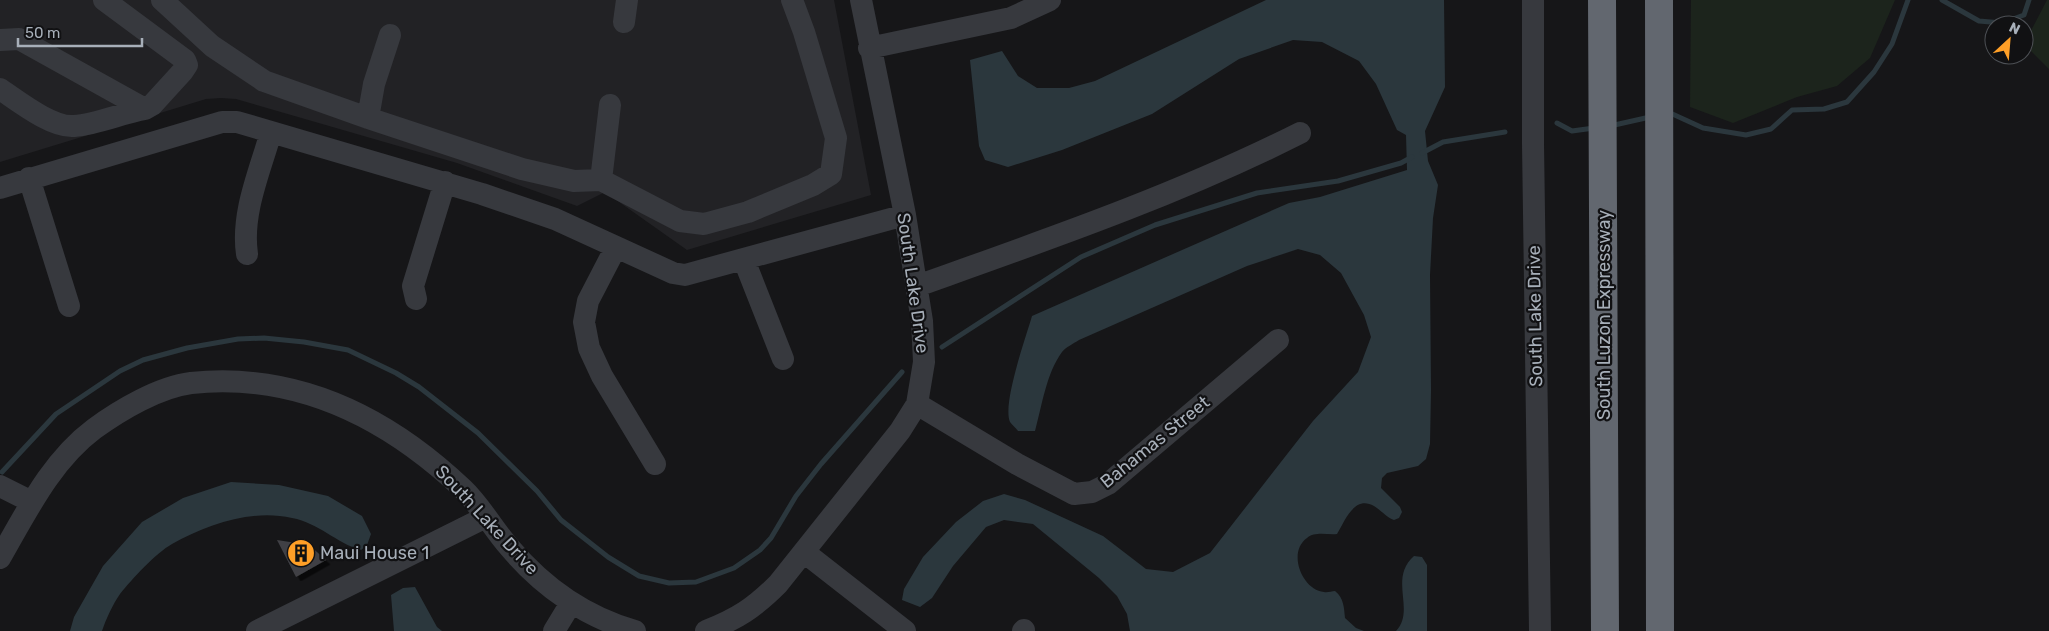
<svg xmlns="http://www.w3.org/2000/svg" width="2049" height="631" viewBox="0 0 2049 631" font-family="Rubik,sans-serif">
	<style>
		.built { fill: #222225 }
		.green { fill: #1c241c }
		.water { fill: #2b373d }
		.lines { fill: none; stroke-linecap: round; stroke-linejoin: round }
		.stream { stroke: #2b373d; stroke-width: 5 }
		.building { fill: #404145; filter: url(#shadow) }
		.minor { stroke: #37393e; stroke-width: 22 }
		.highway { stroke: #62676f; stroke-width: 28 }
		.labels { text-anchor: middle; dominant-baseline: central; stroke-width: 4.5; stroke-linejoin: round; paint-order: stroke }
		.street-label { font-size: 18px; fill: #a7afb9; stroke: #111113 }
		.poi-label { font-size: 18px; fill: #a7afb9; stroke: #111113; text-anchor: start }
	</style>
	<defs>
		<filter id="shadow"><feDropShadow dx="4.5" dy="4.5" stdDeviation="0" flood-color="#0009"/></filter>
	</defs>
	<rect width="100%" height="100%" fill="#161618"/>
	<path class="built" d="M 0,0 L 834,0 L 871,195 L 687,250 L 605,192 L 577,206 L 457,163 L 236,99 L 221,98 L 206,99 L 0,162 Z"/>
	<path class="green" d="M 1691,0 L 1895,0 L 1870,58 L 1837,86 L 1797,97 L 1733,123 L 1690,107 Z
		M 2047,0 L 2049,0 L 2049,69 L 2024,44 Z"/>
	<path class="water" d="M 1266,0 L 1444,0 L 1445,87 L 1425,131 L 1428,161 L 1438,185 L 1433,218 L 1430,275 L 1431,390 L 1430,444 L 1426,459 L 1418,466 L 1387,473 L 1382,478 L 1381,488 L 1400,507 L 1402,512 L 1399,518 L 1394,520 C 1386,517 1382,511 1374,506 C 1354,495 1345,521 1337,534 C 1327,535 1315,531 1307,538 C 1287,552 1302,590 1324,592 C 1327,593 1332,591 1335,591 C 1344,598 1344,608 1345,618 L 1356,628 L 1364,631 L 1130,631 L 1127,614 L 1117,596 L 1099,578 L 1033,524 L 1004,520 L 986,527 L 953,566 L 932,598 L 920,607 L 902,600 L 904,589 L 923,557 L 956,522 L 983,501 L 1004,494 L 1025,500 L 1103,536 L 1146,569 L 1173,572 L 1210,553 L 1313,421 L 1358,372 L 1371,337 L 1364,315 L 1341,273 L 1320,255 L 1298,249 L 1247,266 L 1079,340 C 1073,344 1066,347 1062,352 C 1046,374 1042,406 1035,431 L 1018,431 C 1016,428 1012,425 1010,422 C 1002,404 1026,337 1032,316 L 1289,203 L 1320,197 L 1407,170 L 1406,135 L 1397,130 L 1376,84 L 1359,61 L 1322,42 L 1293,40 L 1239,59 L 1152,114 L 1062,150 L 1008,167 L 985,160 L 979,146 L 970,60 L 1002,51 L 1018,76 L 1037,88 L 1069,88 L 1095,81 Z
		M 231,482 L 279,485 L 328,496 L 362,516 L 371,534 L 367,545 L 361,550 C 336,543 319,523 292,518 C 252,509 208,524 172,544 C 156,553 132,579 120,594 C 113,604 106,619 102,631 L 70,631 L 74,617 L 103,566 L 142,522 L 183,498 Z
		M 1414,556 L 1422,557 L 1427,565 L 1427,631 L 1396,631 C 1416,610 1388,579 1414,556 Z
		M 415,587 L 437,627 L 442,631 L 394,631 L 391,595 L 403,588 Z"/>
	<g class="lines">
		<path class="stream" d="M 1942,0 L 1979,21 L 2002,23 L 2024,15 L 2029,0
			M 1668,112 L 1703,128 L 1746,135 L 1771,129 L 1792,110 L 1824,109 L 1847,102 L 1874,72 L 1892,44 L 1908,0
			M 1557,123 L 1572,131 L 1594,128
			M 1610,126 L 1650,117
			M 1422,153 L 1443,142 L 1505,132
			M 942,347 L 1081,257 L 1155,225 L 1257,193 L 1338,181 L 1401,163 L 1412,157
			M 2,472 L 56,414 L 120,371 L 143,360 L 187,348 L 238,339 L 264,338 L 304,342 L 348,350 L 396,373 L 419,387 L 478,433 L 537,491 L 561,520 L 608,557 L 639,576 L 669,583 L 696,582 L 734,568 L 760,550 L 771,538 L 796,496 L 821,464 L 902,372"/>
	</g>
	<path class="building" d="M 277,540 L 309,545 L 326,560 L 296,577 Z"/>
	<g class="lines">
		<path class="minor" d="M 162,0 L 212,46 L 264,81 L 368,118 L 522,169 L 574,181 L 601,180 L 680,221 L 704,224 L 748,212 L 813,185 L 831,174 L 836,138 L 804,32 L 792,0
			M 1533,0 L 1533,144 L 1540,631
			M 624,22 L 627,0
			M 0,40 L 19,39 L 145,109
			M 869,48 L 1011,18 L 1050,0
			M 0,89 C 18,101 52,128 74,126 C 98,124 122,113 145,109 L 152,105 L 183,71 L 187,65 L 185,60 L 104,0
			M 368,118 L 374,84 L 390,35
			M 29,178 L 69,306
			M 601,180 L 610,105
			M 0,188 L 222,122 L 237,122 L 482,194 L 555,219 L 673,273 L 685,275 L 905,215
			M 616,247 L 588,301 L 584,322 L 589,348 L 602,376 L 655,464
			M 247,254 C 241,213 260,171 271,132
			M 744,260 L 783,359
			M 917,286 C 1046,240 1177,195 1300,133
			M 416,299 L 413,286 L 445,182
			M 917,404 L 1017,464 L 1074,494 L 1092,492 L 1108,484 L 1278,340
			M 0,486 L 32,502
			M 804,552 L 905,631
			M 0,558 C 26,513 51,461 94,429 C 120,410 159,387 191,383 C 297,372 387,417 463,489 C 481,506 493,529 510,548 C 543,587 586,617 635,631
			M 257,631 L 486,517
			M 554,631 L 571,603
			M 706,631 C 737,619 754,608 778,584 L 900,431 L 917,404 L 924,362 L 922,321 L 905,215 L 861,0
			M 1023,631 L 1024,630"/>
		<path class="highway" d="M 1602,0 L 1605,631
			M 1659,0 L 1660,631"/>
	</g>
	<defs>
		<g id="building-disc" transform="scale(1.4375)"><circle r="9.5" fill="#ff9f27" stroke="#111113"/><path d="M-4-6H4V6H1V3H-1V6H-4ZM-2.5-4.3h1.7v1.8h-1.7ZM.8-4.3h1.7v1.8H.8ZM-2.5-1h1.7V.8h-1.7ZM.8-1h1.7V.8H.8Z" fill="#111"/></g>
	</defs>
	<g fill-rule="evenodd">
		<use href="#building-disc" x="301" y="553"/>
	</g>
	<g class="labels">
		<g class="street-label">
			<text transform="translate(913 283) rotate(82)">South Lake Drive</text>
			<text transform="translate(1604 315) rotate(-90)">South Luzon Expressway</text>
			<text transform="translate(1535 316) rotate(-91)">South Lake Drive</text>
			<text transform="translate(1155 442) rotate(-39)">Bahamas Street</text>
			<text transform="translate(487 520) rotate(47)">South Lake Drive</text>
		</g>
		<g class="poi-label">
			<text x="320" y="553">Maui House 1</text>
		</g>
	</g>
	<g transform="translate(2009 40) rotate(26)"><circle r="24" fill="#111113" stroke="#4d5055"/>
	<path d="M0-4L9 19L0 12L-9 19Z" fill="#ff9f27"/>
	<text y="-8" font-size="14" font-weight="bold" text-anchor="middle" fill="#a7afb9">N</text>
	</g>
	<path d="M18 38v8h124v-8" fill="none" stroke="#a7afb9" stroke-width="2.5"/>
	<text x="25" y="38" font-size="15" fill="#a7afb9" stroke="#111113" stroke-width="4" paint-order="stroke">50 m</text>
</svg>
